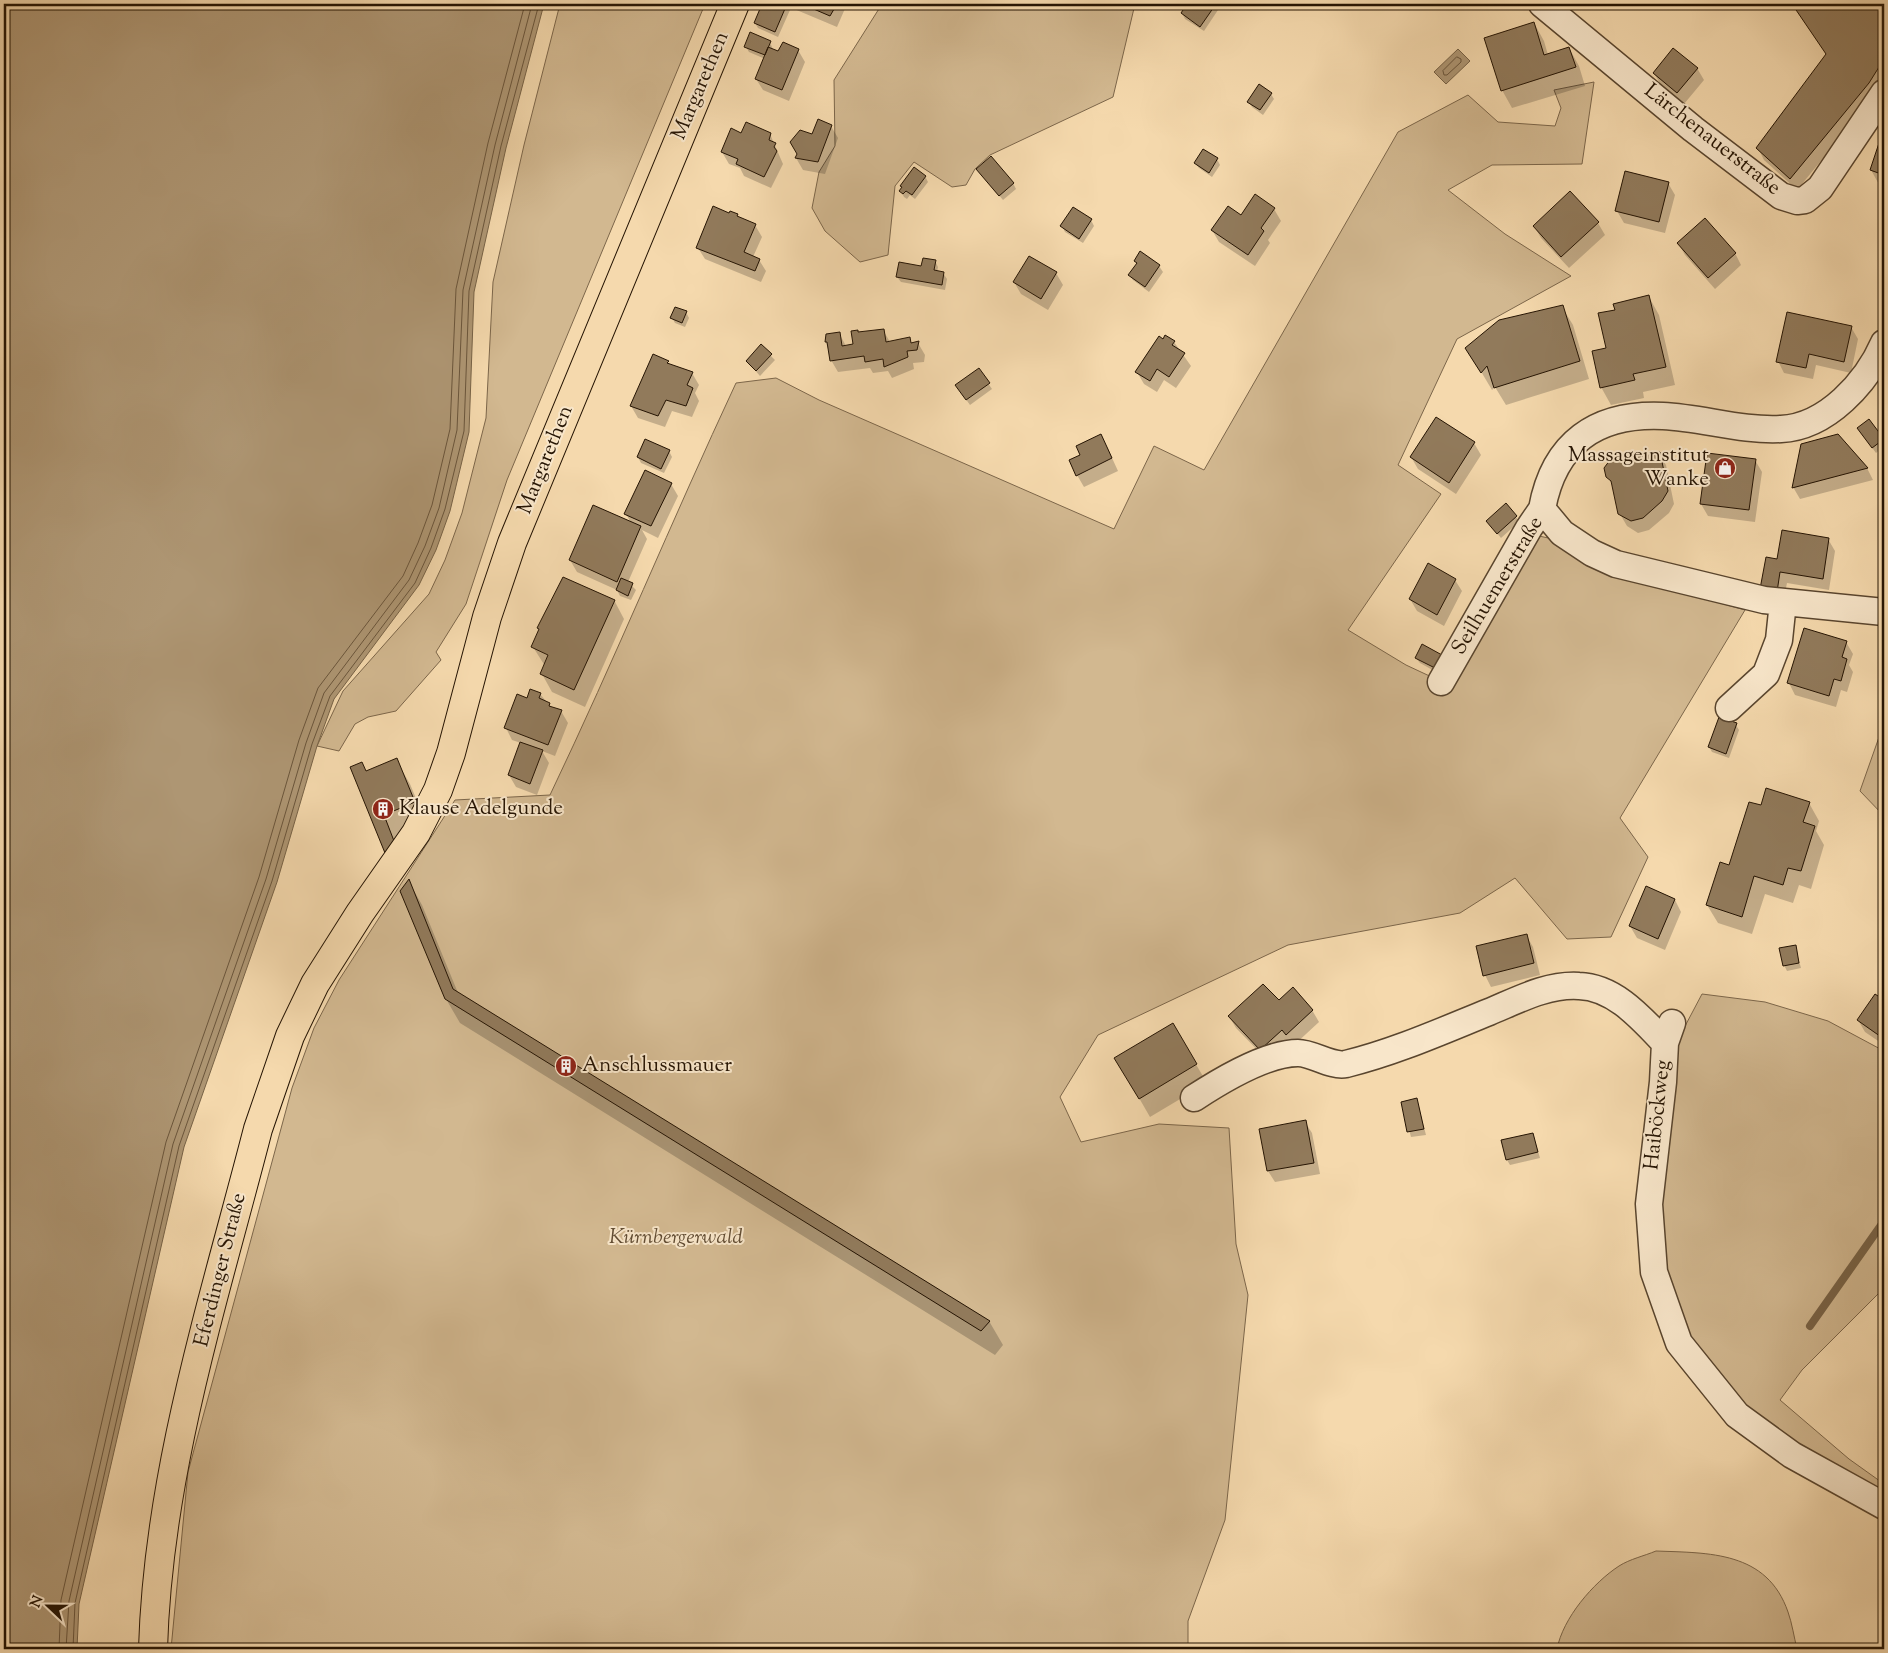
<svg xmlns="http://www.w3.org/2000/svg" width="1888" height="1653" viewBox="0 0 1888 1653" font-family="'Sorts Mill Goudy',serif">
	<style>
		.green { fill: #d2b890; stroke: #7c664a }
		.water { fill: #ae9673; stroke: #776246 }
		.shadow { fill: #0003 }
		.lines { fill: none; stroke-linecap: round; stroke-linejoin: round }
		.shore { stroke: #6a553b; stroke-width: 1 }
		.stream { stroke: #776246; stroke-width: 8 }
		.building { fill: #917a5b; stroke: #251403 }
		.minor-casing { stroke: #59452e; stroke-width: 29 }
		.primary-casing { stroke: #251403; stroke-width: 30 }
		.minor { stroke: #f8e6ca; stroke-width: 26 }
		.primary { stroke: #f5d9ad; stroke-width: 28 }
		.labels { text-anchor: middle; dominant-baseline: central; stroke-width: 4; stroke-linejoin: round; paint-order: stroke }
		.street-label { font-size: 21px; fill: #251403; stroke: #f8e6ca }
		.poi-label { font-size: 21px; fill: #251403; stroke: #f8e6ca; text-anchor: start }
		.park-label { font-size: 21px; font-style: italic; fill: #624d34; stroke: #f8e6ca }
	</style>
	<rect width="100%" height="100%" fill="#f5d9ad"/>
	<filter id="stains"><feTurbulence type="fractalNoise" baseFrequency=".004" numOctaves="4"/><feColorMatrix values="0 0 0 0 .2 0 0 0 0 .09 0 0 0 0 .02 0 0 0 .5 -.17"/></filter>
	<radialGradient id="worn" r=".72"><stop offset=".6" stop-color="#630" stop-opacity="0"/><stop offset="1" stop-color="#630" stop-opacity=".3"/></radialGradient>
	<path class="green" d="M 560,4 L 705,4 L 507,480 L 466,604 L 436,652 L 441,660 L 396,711 L 368,717 L 355,724 L 339,751 L 317,746 L 343,691 L 429,594 L 445,560 L 462,513 L 486,418 L 493,282 L 524,145 Z
		M 882,4 L 1135,4 L 1113,97 L 990,155 L 975,169 L 966,185 L 952,187 L 914,162 L 895,186 L 888,255 L 860,262 L 825,231 L 812,208 L 819,172 L 835,146 L 834,80 Z
		M 1594,82 L 1582,164 L 1492,165 L 1448,190 L 1505,234 L 1571,276 L 1457,339 L 1398,465 L 1441,494 L 1348,630 L 1406,665 L 1453,687 L 1539,536 L 1553,539 L 1605,571 L 1745,610 L 1620,818 L 1648,857 L 1611,937 L 1567,939 L 1515,878 L 1460,913 L 1288,945 L 1098,1035 L 1060,1097 L 1081,1142 L 1159,1124 L 1229,1128 L 1236,1244 L 1248,1295 L 1225,1520 L 1188,1621 L 1188,1649 L 171,1649 L 188,1472 L 292,1088 L 314,1028 L 339,980 L 455,800 L 550,795 C 615,659 672,520 736,383 L 776,378 L 819,400 L 1114,529 L 1154,446 L 1204,470 L 1398,132 L 1468,95 L 1498,122 L 1555,126 L 1561,108 L 1554,90 Z
		M 1884,723 L 1884,816 L 1860,791 Z
		M 1702,994 L 1765,1002 L 1828,1021 L 1884,1051 L 1884,1288 L 1802,1370 L 1780,1400 L 1849,1459 L 1884,1484 L 1884,1498 L 1770,1432 L 1690,1347 L 1657,1244 L 1674,1047 Z
		M 1656,1551 C 1709,1553 1767,1551 1788,1612 C 1792,1623 1794,1637 1797,1649 L 1557,1649 C 1563,1618 1593,1583 1619,1566 C 1630,1559 1644,1556 1656,1551 Z"/>
	<path class="water" d="M 4,4 L 544,4 L 506,148 L 474,292 L 469,432 L 450,511 L 436,550 L 419,585 L 334,699 L 317,746 L 277,882 L 184,1147 L 79,1604 L 77,1649 L 4,1649 Z
		M 1458,49 L 1470,61 L 1446,84 L 1434,72 Z"/>
	<path class="shadow" d="M 763,4 L 847,4 L 837,27 L 787,6 L 790,10 L 778,37 L 758,28 L 755,23 Z
		M 1189,4 L 1218,4 L 1220,7 L 1204,31 L 1185,19 L 1182,13 Z
		M 1792,4 L 1884,4 L 1884,81 L 1875,95 L 1797,190 L 1764,160 L 1758,148 L 1827,55 Z
		M 1534,23 L 1544,41 L 1548,55 L 1569,48 L 1579,66 L 1585,86 L 1512,108 L 1502,90 Z
		M 770,42 L 773,50 L 779,52 L 798,50 L 805,62 L 789,101 L 763,90 L 756,79 L 765,59 L 749,52 L 746,47 Z
		M 1697,68 L 1704,80 L 1684,104 L 1661,85 L 1654,73 Z
		M 1271,94 L 1274,99 L 1263,115 L 1252,107 L 1249,102 Z
		M 831,126 L 838,138 L 825,174 L 803,170 L 796,158 L 813,136 Z
		M 1884,132 L 1884,189 L 1881,188 L 1871,170 Z
		M 770,134 L 783,164 L 771,188 L 744,176 L 740,168 L 729,164 L 722,152 L 741,135 Z
		M 1217,159 L 1220,165 L 1212,177 L 1199,168 L 1195,163 Z
		M 978,170 L 1013,183 L 1016,189 L 1003,200 Z
		M 925,176 L 928,182 L 915,199 L 910,195 L 907,199 L 904,197 L 901,191 Z
		M 1668,183 L 1675,195 L 1665,233 L 1624,223 L 1617,211 Z
		M 1274,209 L 1281,221 L 1268,240 L 1270,243 L 1255,266 L 1219,242 L 1212,230 L 1241,216 Z
		M 730,215 L 737,215 L 739,219 L 755,225 L 762,237 L 753,257 L 759,260 L 766,271 L 761,282 L 705,259 L 698,248 Z
		M 1091,220 L 1094,226 L 1083,243 L 1065,232 L 1062,226 Z
		M 1598,223 L 1605,235 L 1569,268 L 1541,238 L 1534,226 Z
		M 1678,243 L 1735,253 L 1741,265 L 1715,289 L 1685,255 Z
		M 1141,253 L 1159,266 L 1163,272 L 1149,292 L 1133,280 L 1129,275 L 1137,264 L 1135,261 Z
		M 935,261 L 938,267 L 937,272 L 943,273 L 947,279 L 945,290 L 901,282 L 897,277 Z
		M 1056,273 L 1063,285 L 1048,310 L 1021,294 L 1014,282 Z
		M 1649,297 L 1659,315 L 1675,385 L 1643,392 L 1644,398 L 1611,405 L 1601,387 L 1616,311 Z
		M 1562,307 L 1573,325 L 1589,379 L 1506,405 L 1495,387 L 1492,390 L 1467,348 Z
		M 686,312 L 689,318 L 685,327 L 675,323 L 672,318 Z
		M 1851,327 L 1858,339 L 1851,373 L 1816,365 L 1813,379 L 1784,373 L 1778,361 Z
		M 883,330 L 890,342 L 909,339 L 912,344 L 918,343 L 925,355 L 924,362 L 913,363 L 914,369 L 892,378 L 888,371 L 873,373 L 870,368 L 838,372 L 831,360 L 826,342 L 827,335 L 839,333 L 846,346 L 854,345 L 859,334 Z
		M 1163,341 L 1174,342 L 1191,366 L 1176,388 L 1164,380 L 1157,392 L 1144,384 L 1137,372 Z
		M 761,346 L 775,360 L 760,376 L 747,361 Z
		M 668,362 L 669,365 L 692,373 L 699,385 L 695,393 L 699,401 L 692,417 L 672,411 L 665,427 L 638,418 L 631,406 Z
		M 979,370 L 992,389 L 970,405 L 960,391 Z
		M 1437,419 L 1474,443 L 1481,455 L 1456,494 L 1418,469 L 1411,457 Z
		M 1862,434 L 1883,440 L 1884,446 L 1876,453 Z
		M 1107,447 L 1118,471 L 1084,487 L 1077,475 L 1082,455 Z
		M 669,451 L 672,457 L 664,473 L 641,463 L 638,457 Z
		M 1659,454 L 1666,465 L 1674,504 L 1669,513 L 1649,530 L 1638,533 L 1627,526 L 1620,514 L 1614,488 L 1608,477 L 1624,461 Z
		M 1755,460 L 1762,472 L 1755,522 L 1708,516 L 1701,504 Z
		M 1867,468 L 1873,480 L 1800,499 L 1793,487 Z
		M 671,484 L 678,496 L 658,538 L 642,530 L 647,539 L 628,582 L 636,590 L 631,600 L 620,596 L 617,590 L 577,572 L 570,560 L 631,523 L 626,514 Z
		M 1516,517 L 1519,522 L 1501,538 L 1487,521 Z
		M 1828,539 L 1835,551 L 1829,590 L 1787,583 L 1783,603 L 1768,600 L 1778,560 Z
		M 1884,569 L 1884,595 L 1880,588 Z
		M 1455,580 L 1462,591 L 1444,626 L 1417,611 L 1410,599 Z
		M 614,600 L 624,619 L 585,707 L 552,692 L 542,674 L 545,666 L 533,647 Z
		M 1846,642 L 1853,654 L 1849,665 L 1853,672 L 1847,692 L 1841,690 L 1836,707 L 1795,695 L 1789,683 Z
		M 1422,646 L 1438,673 L 1420,663 L 1416,658 Z
		M 540,694 L 552,708 L 561,711 L 568,723 L 555,756 L 542,751 L 549,763 L 537,795 L 516,787 L 509,775 L 521,743 L 512,740 L 506,728 L 528,700 Z
		M 1736,725 L 1739,730 L 1729,758 L 1712,752 L 1709,747 Z
		M 396,760 L 410,784 L 428,827 L 386,853 L 352,768 L 366,772 Z
		M 1809,803 L 1819,821 L 1816,831 L 1824,845 L 1811,889 L 1799,885 L 1793,903 L 1765,894 L 1752,934 L 1718,923 L 1707,905 L 1762,807 Z
		M 409,882 L 422,905 L 458,993 L 989,1321 L 1003,1345 L 995,1355 L 460,1023 L 446,999 Z
		M 1675,900 L 1681,912 L 1665,950 L 1637,938 L 1630,926 Z
		M 1526,935 L 1533,947 L 1540,975 L 1491,987 L 1485,975 Z
		M 1795,946 L 1801,968 L 1787,971 L 1784,965 Z
		M 1875,995 L 1884,1001 L 1884,1045 L 1865,1032 L 1858,1020 Z
		M 1312,1010 L 1319,1022 L 1293,1046 L 1268,1061 L 1236,1028 L 1229,1016 Z
		M 1172,1024 L 1207,1083 L 1150,1117 L 1116,1058 Z
		M 1417,1100 L 1426,1135 L 1411,1137 L 1402,1103 Z
		M 1305,1122 L 1312,1133 L 1320,1174 L 1275,1182 L 1268,1171 Z
		M 1533,1134 L 1540,1158 L 1510,1165 L 1507,1160 Z"/>
	<g class="lines">
		<path class="shore" d="M 1457,57 L 1461,59 L 1461,62 L 1447,75 L 1444,75 L 1443,71 Z
			M 59,1649 L 61,1600 L 166,1142 L 259,877 L 299,740 L 318,688 L 403,576 L 418,543 L 432,505 L 450,429 L 456,289 L 488,143 L 525,4
			M 66,1649 L 69,1601 L 173,1144 L 266,879 L 306,743 L 324,693 L 409,580 L 425,546 L 439,508 L 457,430 L 463,290 L 495,145 L 532,4
			M 73,1649 L 75,1603 L 179,1146 L 272,881 L 312,744 L 330,696 L 415,583 L 431,548 L 445,509 L 464,431 L 469,291 L 501,146 L 539,4"/>
		<path class="stream" d="M 1810,1326 L 1884,1221"/>
	</g>
	<path class="building" d="M 762,4 L 787,4 L 775,32 L 754,23 Z
		M 802,4 L 837,4 L 830,16 Z
		M 1187,4 L 1216,4 L 1200,27 L 1181,13 Z
		M 1792,4 L 1884,4 L 1884,59 L 1869,83 L 1790,179 L 1756,148 L 1826,54 Z
		M 1534,22 L 1544,55 L 1569,47 L 1576,67 L 1501,91 L 1484,38 Z
		M 750,32 L 771,41 L 765,55 L 744,47 Z
		M 783,42 L 799,49 L 782,90 L 755,79 L 768,47 L 778,51 Z
		M 1673,48 L 1698,68 L 1677,93 L 1653,73 Z
		M 1259,84 L 1272,93 L 1260,110 L 1247,102 Z
		M 818,119 L 832,125 L 818,162 L 795,158 L 797,154 L 790,142 L 800,130 L 812,134 Z
		M 746,122 L 771,133 L 769,140 L 776,143 L 774,147 L 777,151 L 764,177 L 736,164 L 738,159 L 721,152 L 731,128 L 741,133 Z
		M 1884,128 L 1884,175 L 1870,170 Z
		M 1203,149 L 1218,158 L 1209,173 L 1194,163 Z
		M 991,156 L 1014,183 L 999,196 L 976,169 Z
		M 914,167 L 926,176 L 912,195 L 906,191 L 903,194 L 899,191 L 902,187 L 900,186 Z
		M 1625,171 L 1669,182 L 1659,222 L 1615,211 Z
		M 1570,191 L 1599,222 L 1561,257 L 1533,226 Z
		M 1255,194 L 1275,208 L 1261,228 L 1264,231 L 1248,255 L 1211,230 L 1228,206 L 1241,215 Z
		M 713,206 L 729,213 L 730,211 L 738,214 L 737,216 L 756,224 L 744,252 L 760,259 L 755,271 L 696,248 Z
		M 1073,207 L 1092,219 L 1079,239 L 1060,226 Z
		M 1705,218 L 1736,253 L 1708,278 L 1677,243 Z
		M 1140,251 L 1160,265 L 1145,287 L 1128,275 L 1137,263 L 1134,261 Z
		M 1029,256 L 1057,272 L 1041,299 L 1013,282 Z
		M 923,258 L 936,260 L 934,270 L 944,272 L 942,285 L 896,277 L 899,262 L 921,266 Z
		M 1649,295 L 1666,367 L 1633,374 L 1635,380 L 1600,388 L 1592,351 L 1606,348 L 1598,313 L 1615,310 L 1613,304 Z
		M 1563,305 L 1580,361 L 1494,388 L 1487,366 L 1481,373 L 1465,348 L 1499,320 Z
		M 675,307 L 687,311 L 682,323 L 670,318 Z
		M 1787,312 L 1852,326 L 1844,362 L 1809,354 L 1806,368 L 1776,362 Z
		M 884,329 L 886,342 L 910,337 L 911,343 L 919,341 L 917,350 L 907,351 L 908,357 L 884,367 L 883,359 L 865,362 L 864,356 L 830,361 L 827,342 L 825,342 L 826,334 L 840,332 L 842,346 L 853,344 L 851,331 L 858,330 L 858,332 Z
		M 1165,335 L 1175,341 L 1172,345 L 1185,353 L 1169,377 L 1157,369 L 1150,381 L 1135,372 L 1159,336 L 1163,339 Z
		M 761,344 L 772,354 L 756,371 L 746,361 Z
		M 653,354 L 669,361 L 667,363 L 693,372 L 687,385 L 693,388 L 686,406 L 666,400 L 658,416 L 630,406 Z
		M 979,368 L 990,383 L 966,400 L 955,385 Z
		M 1436,417 L 1475,442 L 1449,483 L 1410,457 Z
		M 1869,419 L 1884,439 L 1872,448 L 1857,428 Z
		M 1101,434 L 1112,458 L 1076,476 L 1069,460 L 1080,455 L 1076,446 Z
		M 1838,434 L 1868,468 L 1792,488 L 1801,444 Z
		M 645,439 L 670,450 L 661,469 L 637,457 Z
		M 1660,452 L 1668,491 L 1662,501 L 1643,518 L 1631,521 L 1618,514 L 1611,481 L 1606,477 L 1604,468 L 1610,460 L 1619,457 L 1624,460 Z
		M 1707,453 L 1756,459 L 1749,510 L 1700,504 Z
		M 645,470 L 672,483 L 651,526 L 624,514 Z
		M 1506,503 L 1517,516 L 1497,534 L 1486,521 Z
		M 593,505 L 641,526 L 617,582 L 569,560 Z
		M 1782,530 L 1829,538 L 1823,579 L 1780,572 L 1777,592 L 1760,589 L 1766,557 L 1777,559 Z
		M 1428,563 L 1456,579 L 1437,615 L 1409,599 Z
		M 1884,563 L 1884,590 L 1879,589 Z
		M 563,577 L 615,600 L 574,690 L 540,674 L 548,655 L 531,647 L 539,629 L 537,628 Z
		M 621,578 L 633,583 L 628,596 L 616,590 Z
		M 1804,628 L 1847,641 L 1842,657 L 1847,659 L 1841,681 L 1834,679 L 1829,696 L 1787,683 Z
		M 1422,644 L 1442,655 L 1435,668 L 1415,658 Z
		M 530,689 L 541,693 L 539,698 L 550,703 L 549,706 L 562,710 L 548,745 L 504,728 L 517,694 L 527,698 Z
		M 1719,717 L 1737,723 L 1726,754 L 1708,747 Z
		M 520,742 L 543,750 L 530,784 L 508,775 Z
		M 397,758 L 415,802 L 384,815 L 394,841 L 385,853 L 350,767 L 362,762 L 366,771 Z
		M 1766,788 L 1810,802 L 1803,822 L 1815,826 L 1801,871 L 1788,868 L 1783,885 L 1754,876 L 1742,917 L 1706,905 L 1720,862 L 1729,865 L 1749,802 L 1761,805 Z
		M 409,879 L 453,989 L 990,1321 L 981,1331 L 445,999 L 400,891 Z
		M 1646,886 L 1675,899 L 1658,939 L 1629,926 Z
		M 1527,934 L 1534,963 L 1483,976 L 1476,946 Z
		M 1796,945 L 1799,963 L 1783,966 L 1779,948 Z
		M 1263,984 L 1279,1000 L 1293,987 L 1313,1010 L 1286,1035 L 1282,1030 L 1260,1050 L 1228,1016 Z
		M 1875,994 L 1884,1000 L 1884,1039 L 1857,1020 Z
		M 1173,1023 L 1197,1064 L 1139,1099 L 1114,1058 Z
		M 1417,1098 L 1424,1129 L 1407,1132 L 1401,1102 Z
		M 1306,1120 L 1314,1163 L 1267,1171 L 1259,1129 Z
		M 1533,1133 L 1538,1152 L 1506,1160 L 1501,1140 Z"/>
	<g class="lines">
		<g class="minor-casing">
			<path id="minor" d="M 1542,4 L 1693,129 L 1781,196 L 1797,201 L 1805,200 L 1820,188 L 1884,93
				M 1542,509 C 1554,443 1596,413 1663,416 C 1703,418 1741,431 1781,429 C 1827,427 1867,382 1884,343
				M 1441,682 L 1529,528 L 1542,509 L 1562,533 L 1592,553 L 1616,564 L 1764,600 L 1884,612
				M 1729,708 L 1766,674 L 1779,640 L 1783,602
				M 1672,1023 L 1665,1043 L 1663,1082 L 1649,1204 L 1654,1272 L 1679,1343 L 1737,1415 L 1792,1455 L 1884,1506
				M 1194,1098 C 1220,1081 1266,1053 1298,1053 C 1313,1053 1331,1067 1346,1064 C 1395,1052 1442,1031 1489,1012 C 1518,1000 1547,984 1579,986 C 1615,987 1642,1019 1665,1043"/>
		</g>
		<g class="primary-casing">
			<path id="primary" d="M 153,1649 C 158,1472 214,1300 258,1129 L 290,1036 L 315,984 L 360,913 L 416,833 L 438,790 L 451,753 L 487,617 L 512,543 L 735,4"/>
		</g>
		<use href="#minor" class="minor"/>
		<use href="#primary" class="primary"/>
	</g>
	<defs>
		<g id="shop-disc" transform="scale(1.125)"><circle r="9.5" fill="#8f2418" stroke="#f8e6ca"/><path d="M-5-2.5h2.3a2.7 3.5 0 0 1 5.4 0H5L5.5 6h-11ZM-1.5-2.5h3a1.5 2.3 0 0 0-3 0Z" fill="#fff"/></g>
		<g id="building-disc" transform="scale(1.125)"><circle r="9.5" fill="#8f2418" stroke="#f8e6ca"/><path d="M-4-6H4V6H1V3H-1V6H-4ZM-2.5-4.3h1.7v1.8h-1.7ZM.8-4.3h1.7v1.8H.8ZM-2.5-1h1.7V.8h-1.7ZM.8-1h1.7V.8H.8Z" fill="#fff"/></g>
	</defs>
	<g fill-rule="evenodd">
		<use href="#shop-disc" x="1725" y="468"/>
		<use href="#building-disc" x="383" y="809"/>
		<use href="#building-disc" x="566" y="1066"/>
	</g>
	<g class="labels">
		<g class="street-label">
			<text transform="translate(701 86) rotate(-67)">Margarethen</text>
			<text transform="translate(1712 140) rotate(38)">Lärchenauerstraße</text>
			<text transform="translate(546 460) rotate(-68)">Margarethen</text>
			<text transform="translate(1498 586) rotate(-59)">Seilhuemerstraße</text>
			<text transform="translate(1658 1115) rotate(-84)">Haiböckweg</text>
			<text transform="translate(221 1270) rotate(-76)">Eferdinger Straße</text>
		</g>
		<g class="poi-label">
			<text x="1709" y="456" text-anchor="end">Massageinstitut<tspan x="1709" dy="24">Wanke</tspan></text>
			<text x="399" y="809">Klause Adelgunde</text>
			<text x="582" y="1066">Anschlussmauer</text>
		</g>
		<g class="park-label">
			<text x="676" y="1238">Kürnbergerwald</text>
		</g>
	</g>
	<rect width="1888" height="1653" fill="none" stroke="#f5d9ad" stroke-width="20"/>
	<rect x="5" y="5" width="1878" height="1643" fill="none" stroke="#251403" stroke-width="2.5"/>
	<rect x="10" y="10" width="1868" height="1633" fill="none" stroke="#251403"/>
	<g transform="translate(48 1606) rotate(292)" stroke="#f8e6ca" stroke-width="4" paint-order="stroke">
	<path d="M0-4L9 19L0 12L-9 19Z" fill="#251403"/>
	<text y="-8" font-size="14" font-weight="bold" text-anchor="middle" fill="#251403">N</text>
	</g>
	<rect width="100%" height="100%" filter="url(#stains)"/>
	<rect width="100%" height="100%" fill="url(#worn)"/>
</svg>
